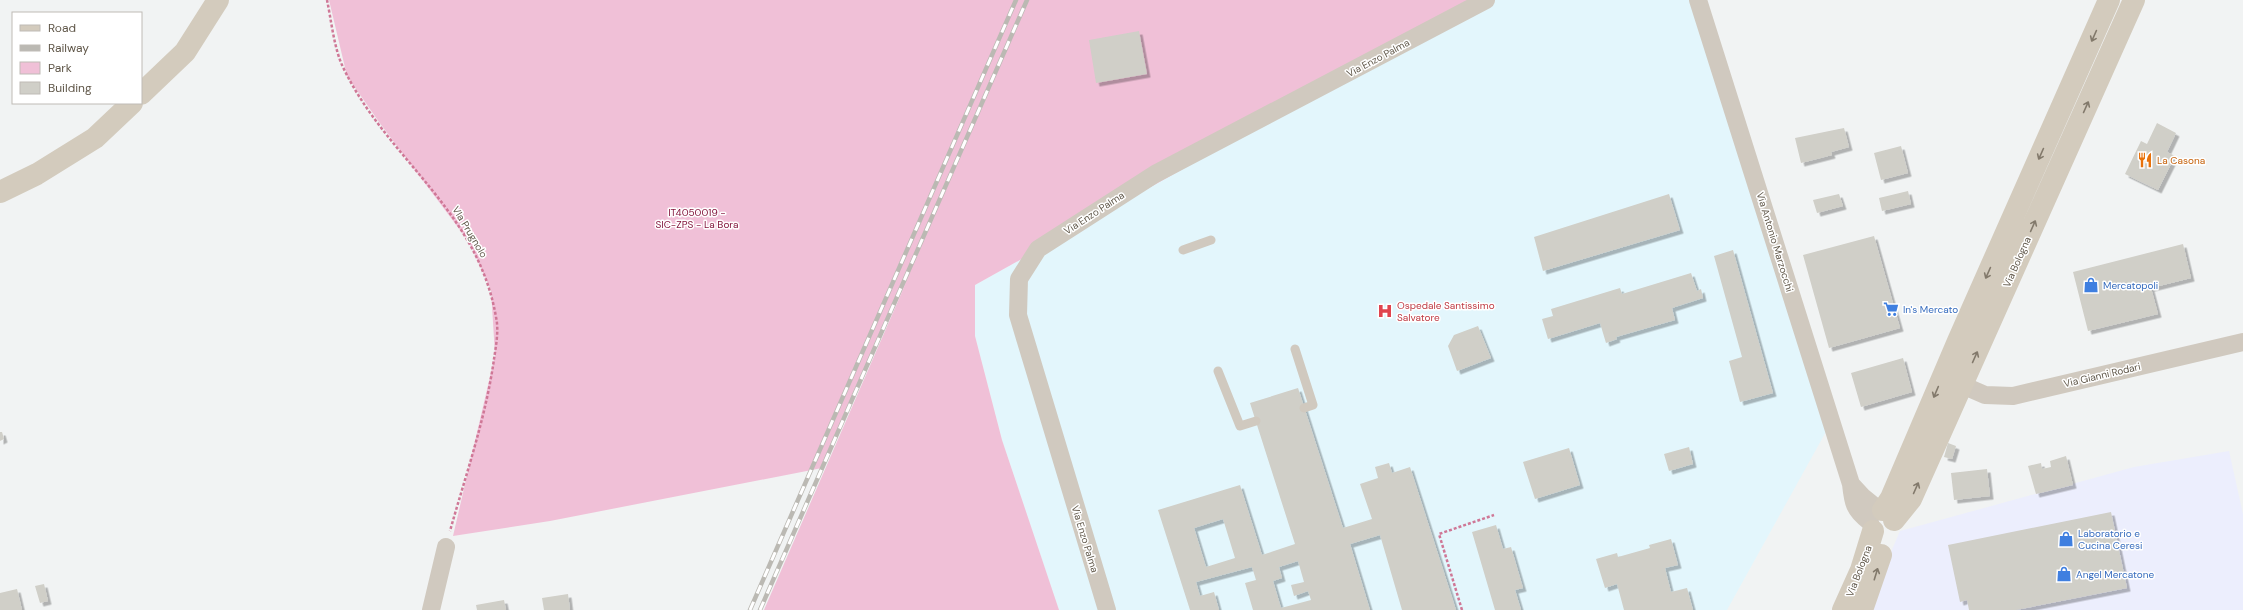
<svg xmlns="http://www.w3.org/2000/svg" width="2243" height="610" viewBox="0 0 2243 610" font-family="'DM Sans',sans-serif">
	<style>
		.commercial { fill: #eceefd }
		.medical { fill: #e3f6fc }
		.green { fill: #f0c0d7 }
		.building { fill: #d0cfc8; fill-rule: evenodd; filter: url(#shadow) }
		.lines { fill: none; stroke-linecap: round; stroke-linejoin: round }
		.path { stroke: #cf7796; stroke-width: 2.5; stroke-dasharray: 3 2; stroke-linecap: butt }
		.lane { stroke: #d0c9bf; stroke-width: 9 }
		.street { stroke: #d0c9bf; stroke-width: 18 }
		.secondary { stroke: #d3cbbd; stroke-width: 22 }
		.rail-casing { stroke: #bbb9b3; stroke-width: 4.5 }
		.rail { stroke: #fff; stroke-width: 3; stroke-dasharray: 9; stroke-linecap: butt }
		.oneway { stroke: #82796b }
		.labels { text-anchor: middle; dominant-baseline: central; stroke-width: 3; stroke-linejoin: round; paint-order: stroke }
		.street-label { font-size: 10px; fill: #5f5648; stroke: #fff }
		.food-label { font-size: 10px; fill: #c56008; stroke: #fff; text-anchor: start }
		.park-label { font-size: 10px; fill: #83163d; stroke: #fff }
		.shop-label { font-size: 10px; fill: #366cbe; stroke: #fff; text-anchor: start }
		.health-label { font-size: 10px; fill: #be3a42; stroke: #fff; text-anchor: start }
	</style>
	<defs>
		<filter id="shadow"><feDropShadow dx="3.5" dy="3.5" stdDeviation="0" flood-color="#0004"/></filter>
	</defs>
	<rect width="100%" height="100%" fill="#f1f3f3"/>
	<path class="commercial" d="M 2229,451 L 2243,514 L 2243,610 L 1866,610 L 1900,531 L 2134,467 Z"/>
	<path class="medical" d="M 1486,0 L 1691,0 L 1828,428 L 1727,610 L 1059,610 L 1002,440 L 975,336 L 975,285 Z"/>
	<path class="green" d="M 329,0 L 1486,0 L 975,285 L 975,336 L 1002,440 L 1059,610 L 764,610 L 908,278 L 822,468 L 550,521 L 453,536 L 495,355 L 491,290 L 469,242 L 379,122 L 347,76 Z"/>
	<path class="building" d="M 1139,31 L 1147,74 L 1096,83 L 1089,40 Z
		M 2157,123 L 2176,133 L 2167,152 L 2175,156 L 2158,190 L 2125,174 L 2141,141 L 2147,144 Z
		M 1844,128 L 1849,147 L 1831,152 L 1832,155 L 1801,163 L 1795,138 Z
		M 1901,146 L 1908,173 L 1881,180 L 1874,153 Z
		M 1908,191 L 1911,204 L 1882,211 L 1879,198 Z
		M 1669,194 L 1680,230 L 1543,271 L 1534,237 Z
		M 1839,194 L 1843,206 L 1817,213 L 1813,200 Z
		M 1874,236 L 1900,328 L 1829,348 L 1803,255 Z
		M 2183,244 L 2191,278 L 2151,288 L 2158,314 L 2088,331 L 2073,272 Z
		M 1733,250 L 1773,393 L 1740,402 L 1729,361 L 1742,357 L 1714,256 Z
		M 1691,273 L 1697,291 L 1701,289 L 1703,298 L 1672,308 L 1675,320 L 1616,337 L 1617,339 L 1606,343 L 1600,323 L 1548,339 L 1542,319 L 1553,316 L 1551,309 L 1620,288 L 1622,294 Z
		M 1478,326 L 1491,358 L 1457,371 L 1448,346 L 1454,335 Z
		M 1903,358 L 1912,392 L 1861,407 L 1851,373 Z
		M 1298,388 L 1343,528 L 1372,519 L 1360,484 L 1378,478 L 1375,467 L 1389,463 L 1392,473 L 1410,467 L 1456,610 L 1402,610 L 1380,535 L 1350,544 L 1370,610 L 1253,610 L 1245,583 L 1256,580 L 1252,567 L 1196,582 L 1200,596 L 1214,592 L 1219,610 L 1190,610 L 1158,510 L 1240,485 L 1262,555 L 1295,544 L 1250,403 ZM 1223,519 L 1235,558 L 1206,567 L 1194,528 ZM 1298,561 L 1304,582 L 1291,585 L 1294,596 L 1308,591 L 1311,600 L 1281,608 L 1273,581 L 1282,578 L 1279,567 Z
		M 0,432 L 2,432 L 4,439 L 0,441 Z
		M 1948,443 L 1956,446 L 1952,459 L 1944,457 Z
		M 1689,447 L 1693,464 L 1669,471 L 1664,454 Z
		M 1569,448 L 1580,485 L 1535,499 L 1523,462 Z
		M 2066,456 L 2073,485 L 2036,494 L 2028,466 L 2041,463 L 2042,469 L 2051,467 L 2050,461 Z
		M 1987,469 L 1990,496 L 1954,500 L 1951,473 Z
		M 2111,512 L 2127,588 L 2016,610 L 1969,610 L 1967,600 L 1960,602 L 1948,545 Z
		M 1496,525 L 1503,549 L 1511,547 L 1523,588 L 1515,590 L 1521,610 L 1495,610 L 1472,532 Z
		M 1671,539 L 1678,565 L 1665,568 L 1671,592 L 1687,588 L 1693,610 L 1624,610 L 1617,584 L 1605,588 L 1596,559 L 1617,553 L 1618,557 L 1650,548 L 1649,545 Z
		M 44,584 L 48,601 L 40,603 L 35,586 Z
		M 17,589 L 22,610 L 0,610 L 0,593 Z
		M 568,594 L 570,610 L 544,610 L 542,598 Z
		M 504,600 L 506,610 L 477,610 L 476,605 Z"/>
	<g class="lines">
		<path class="path" d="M 327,0 C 331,19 334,47 342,65 C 385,158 477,208 496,317 C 499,330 496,346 494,359 C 486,417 466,474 450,531
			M 1462,610 L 1439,534 L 1494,515"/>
		<path class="lane" d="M 1183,250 L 1211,240
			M 1295,349 L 1313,405 L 1304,408
			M 1218,371 L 1240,426 L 1256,421"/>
		<path class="street" d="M 1698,0 L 1851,484 C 1853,503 1854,510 1870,522
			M 1962,385 L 1985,395 L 2013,396 L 2243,342
			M 1851,484 L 1863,497 L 1879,510
			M 431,610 L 446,547
			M 1107,610 L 1018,315 L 1019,279 L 1038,249 L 1155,174 L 1486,0"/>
		<path class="secondary" d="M 141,94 L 185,52 L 218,0
			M 0,192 L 37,174 L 95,138 L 132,103
			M 1883,510 L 1891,498 L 1958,341 L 2109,0
			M 1894,520 L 1911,499 L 2134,0
			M 1843,610 L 1861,570 L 1873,531
			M 1862,610 L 1881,555"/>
		<g class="rail-casing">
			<path id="rail" d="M 750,610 L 1016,0
				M 760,610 L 1027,0"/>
		</g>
		<use href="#rail" class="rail"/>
	</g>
	<defs><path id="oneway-shaft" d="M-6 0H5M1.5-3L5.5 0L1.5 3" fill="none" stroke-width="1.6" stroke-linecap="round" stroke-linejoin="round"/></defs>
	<g class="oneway">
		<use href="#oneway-shaft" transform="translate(2094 36) rotate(114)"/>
		<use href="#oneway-shaft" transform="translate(2086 107) rotate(-66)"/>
		<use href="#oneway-shaft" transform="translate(2041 154) rotate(114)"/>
		<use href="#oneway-shaft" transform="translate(2033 226) rotate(-66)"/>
		<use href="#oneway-shaft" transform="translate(1988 273) rotate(114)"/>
		<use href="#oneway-shaft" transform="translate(1975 357) rotate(-66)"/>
		<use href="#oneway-shaft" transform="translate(1936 392) rotate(113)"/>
		<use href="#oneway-shaft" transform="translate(1916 488) rotate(-66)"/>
		<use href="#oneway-shaft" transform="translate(1876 574) rotate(-73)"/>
	</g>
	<defs>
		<g id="restaurant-bare" transform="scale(1.2)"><path d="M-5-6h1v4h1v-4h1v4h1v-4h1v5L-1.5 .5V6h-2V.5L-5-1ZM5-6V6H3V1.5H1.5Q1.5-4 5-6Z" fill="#e8710a" stroke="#fff" stroke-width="2.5" paint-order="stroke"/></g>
		<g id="shop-bare" transform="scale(1.2)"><path d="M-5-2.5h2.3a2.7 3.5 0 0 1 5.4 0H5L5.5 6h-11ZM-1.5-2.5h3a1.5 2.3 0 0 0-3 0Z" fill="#3f7fe0" stroke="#fff" stroke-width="2.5" paint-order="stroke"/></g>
		<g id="supermarket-bare" transform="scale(1.2)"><path d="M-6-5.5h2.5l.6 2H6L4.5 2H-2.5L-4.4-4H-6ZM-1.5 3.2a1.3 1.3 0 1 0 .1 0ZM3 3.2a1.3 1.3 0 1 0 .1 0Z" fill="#3f7fe0" stroke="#fff" stroke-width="2.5" paint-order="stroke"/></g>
		<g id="hospital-bare" transform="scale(1.2)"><path d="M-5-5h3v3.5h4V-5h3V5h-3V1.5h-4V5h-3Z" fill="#e0444e" stroke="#fff" stroke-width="2.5" paint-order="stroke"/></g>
	</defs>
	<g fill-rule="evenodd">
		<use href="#restaurant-bare" x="2145" y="160"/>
		<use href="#shop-bare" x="2091" y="285"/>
		<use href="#supermarket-bare" x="1891" y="309"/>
		<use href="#hospital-bare" x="1385" y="311"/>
		<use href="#shop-bare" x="2066" y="539"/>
		<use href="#shop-bare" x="2064" y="574"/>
	</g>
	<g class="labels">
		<g class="street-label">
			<text transform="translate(1378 58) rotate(-28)">Via Enzo Palma</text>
			<text transform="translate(1094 213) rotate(-33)">Via Enzo Palma</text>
			<text transform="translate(470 232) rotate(59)">VIa Prugnolo</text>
			<text transform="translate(1775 242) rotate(73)">Via Antonio Marzocchi</text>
			<text transform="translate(2017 262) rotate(-66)">Via Bologna</text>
			<text transform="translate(2102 375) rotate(-13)">Via Gianni Rodari</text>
			<text transform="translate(1085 539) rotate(73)">Via Enzo Palma</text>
			<text transform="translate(1859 571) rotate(-69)">Via Bologna</text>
		</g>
		<g class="food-label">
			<text x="2157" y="160">La Casona</text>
		</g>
		<g class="park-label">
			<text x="697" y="212">IT4050019 -<tspan x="697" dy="12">SIC-ZPS - La Bora</tspan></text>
		</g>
		<g class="shop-label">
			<text x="2103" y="285">Mercatopoli</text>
			<text x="1903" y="309">In's Mercato</text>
			<text x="2078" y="533">Laboratorio e<tspan x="2078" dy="12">Cucina Ceresi</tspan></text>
			<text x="2076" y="574">Angel Mercatone</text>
		</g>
		<g class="health-label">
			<text x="1397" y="305">Ospedale Santissimo<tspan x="1397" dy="12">Salvatore</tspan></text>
		</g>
	</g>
	<rect x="12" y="12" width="130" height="92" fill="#ffffff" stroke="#bfbbb6"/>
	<rect x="20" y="25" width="20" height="6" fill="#d3cbbd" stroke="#bfbbb6"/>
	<text x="48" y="32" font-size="12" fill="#5f5648">Road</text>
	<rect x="20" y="45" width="20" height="6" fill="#bbb9b3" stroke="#bfbbb6"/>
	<text x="48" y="52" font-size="12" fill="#5f5648">Railway</text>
	<rect x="20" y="62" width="20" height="12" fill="#f0c0d7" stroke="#bfbbb6"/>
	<text x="48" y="72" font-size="12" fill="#5f5648">Park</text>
	<rect x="20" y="82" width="20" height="12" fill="#d0cfc8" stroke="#bfbbb6"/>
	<text x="48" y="92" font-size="12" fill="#5f5648">Building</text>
</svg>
